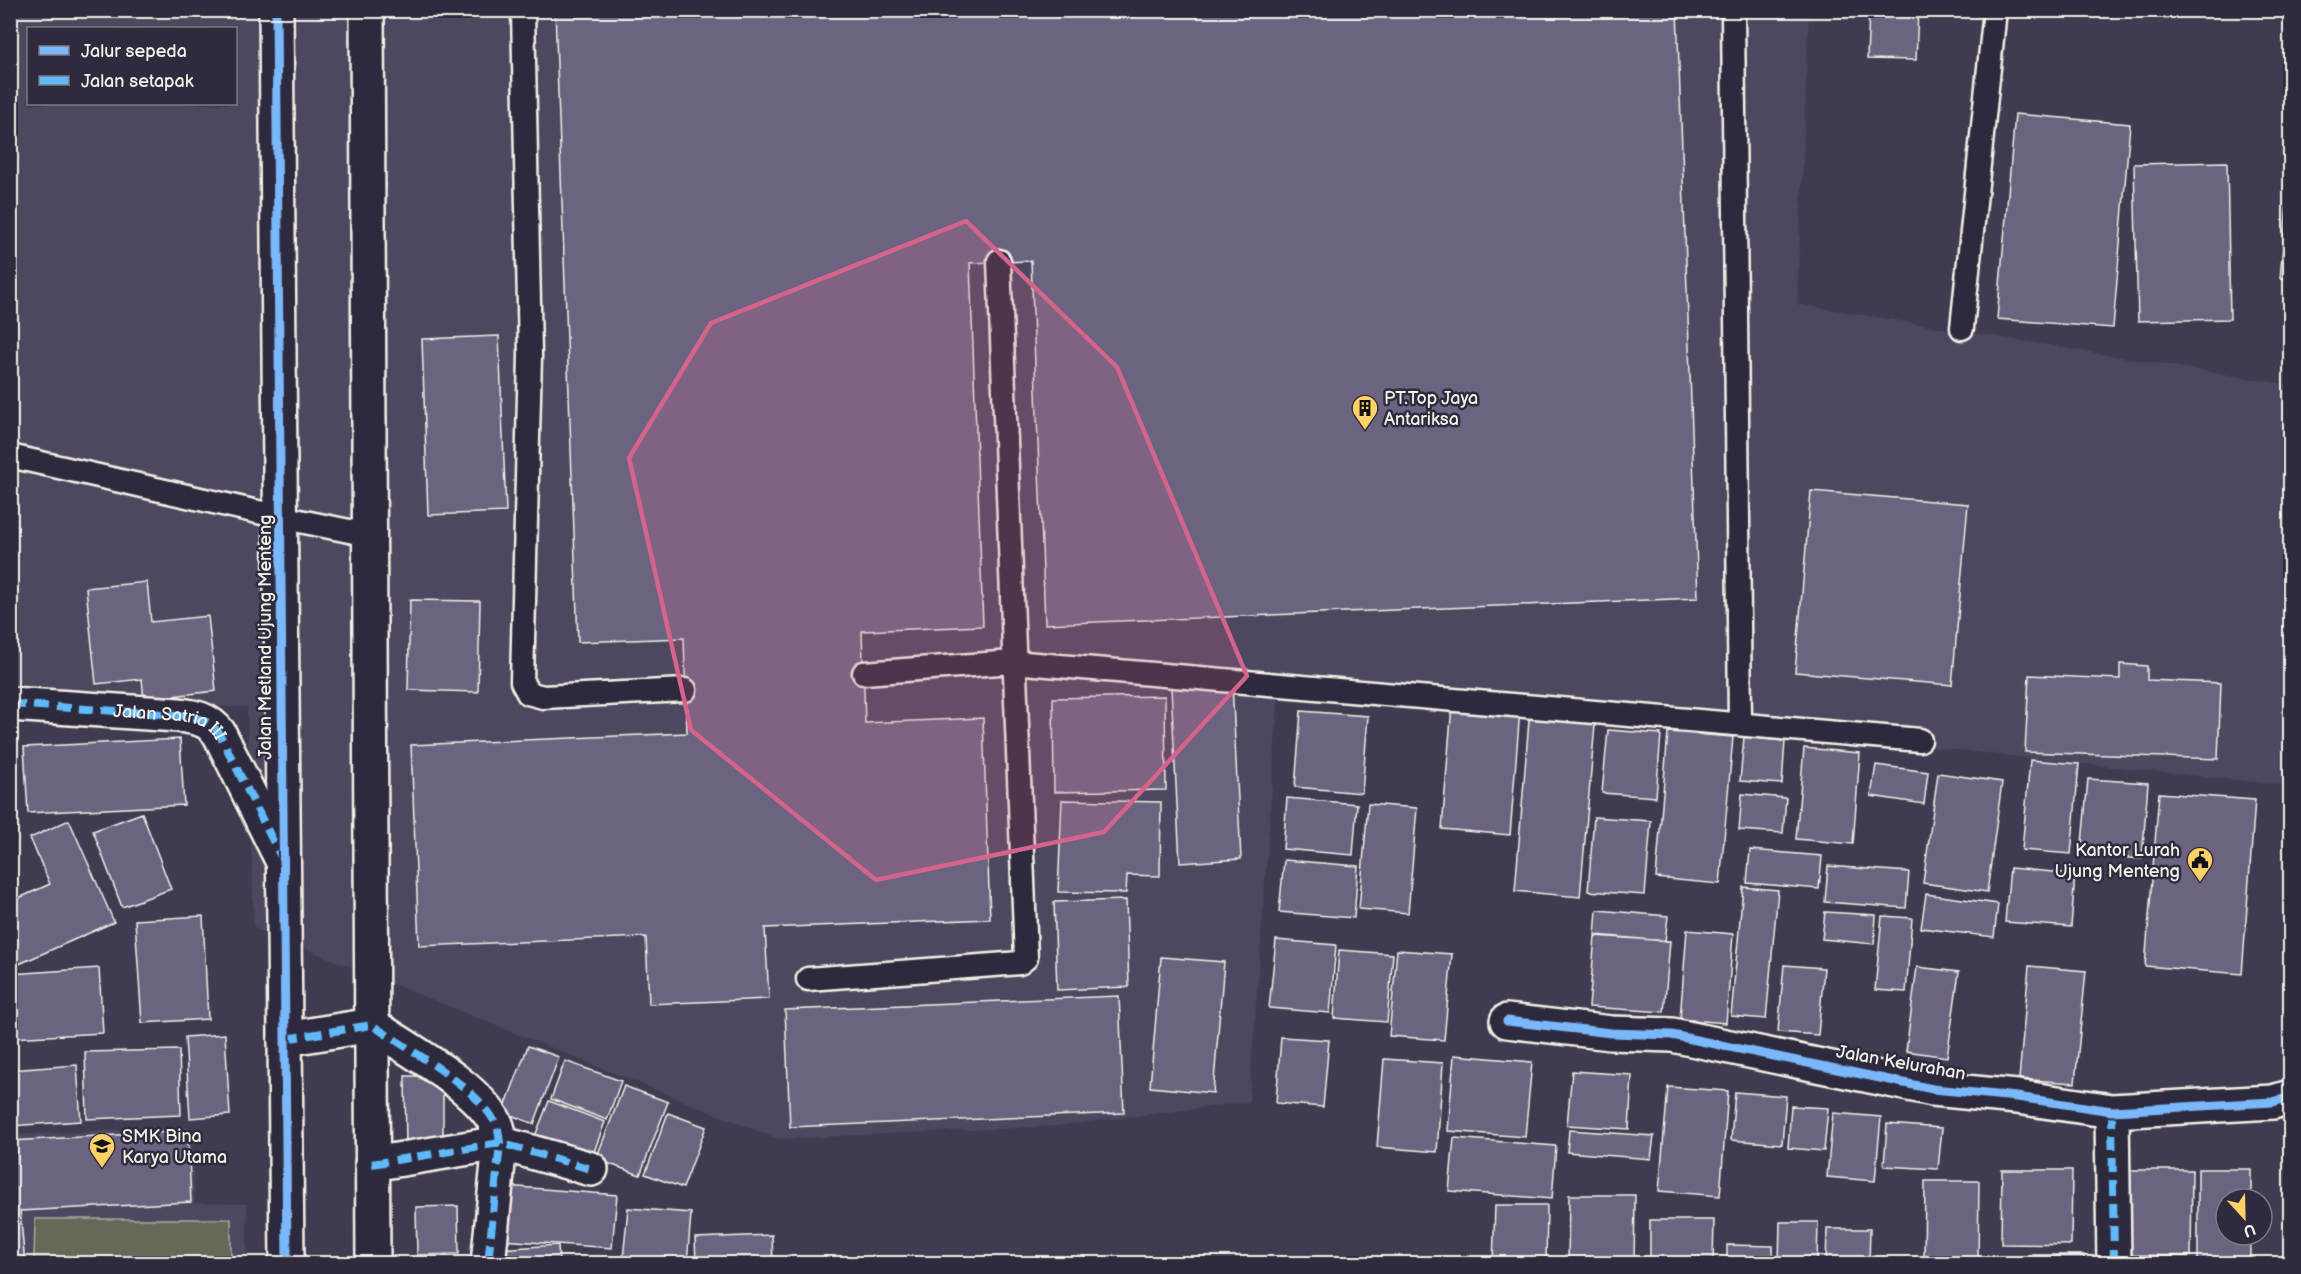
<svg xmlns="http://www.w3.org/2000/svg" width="2301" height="1274" viewBox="0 0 2301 1274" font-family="'Balsamiq Sans',sans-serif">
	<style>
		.built { fill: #4e475f; fill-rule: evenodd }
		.green { fill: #666759; stroke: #adaca0; stroke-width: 1.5 }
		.building { fill: #6c6381; stroke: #f4f1e8; stroke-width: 1.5 }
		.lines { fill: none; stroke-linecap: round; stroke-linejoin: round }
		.lane-casing { stroke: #f4f1e8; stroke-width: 27 }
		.street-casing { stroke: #f4f1e8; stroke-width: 38 }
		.secondary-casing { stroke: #f4f1e8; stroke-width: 38 }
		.lane { stroke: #2f2a3d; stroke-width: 22 }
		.street { stroke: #2f2a3d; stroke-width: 33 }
		.secondary { stroke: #2f2a3d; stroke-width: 33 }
		.quiet { stroke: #60bafa; stroke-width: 8; stroke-dasharray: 15 8; stroke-linecap: butt }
		.cycleway-casing { stroke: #2f2a3d; stroke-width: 13 }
		.cycleway { stroke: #7ab7fb; stroke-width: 9 }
		.marked { fill: #d4648c; fill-opacity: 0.2; stroke: #d4648c; stroke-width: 4.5; stroke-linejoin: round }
		.labels { text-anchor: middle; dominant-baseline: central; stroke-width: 5; stroke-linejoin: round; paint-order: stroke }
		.poi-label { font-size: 18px; fill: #f4f1e8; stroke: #2f2a3d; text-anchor: start }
		.street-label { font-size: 18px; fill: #f4f1e8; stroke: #2f2a3d }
	</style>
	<rect width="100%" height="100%" fill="#413b51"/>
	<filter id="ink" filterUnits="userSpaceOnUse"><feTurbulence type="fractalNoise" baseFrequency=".0167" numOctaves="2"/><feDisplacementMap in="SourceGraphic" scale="12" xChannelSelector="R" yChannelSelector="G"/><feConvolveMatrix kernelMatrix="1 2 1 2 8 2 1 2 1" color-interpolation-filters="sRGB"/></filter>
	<g filter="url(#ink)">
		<path class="built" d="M 11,11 L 1809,11 L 1797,304 L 2290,385 L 2290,786 L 1280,677 L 1249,1102 L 1056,1126 L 778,1139 L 254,928 L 247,707 L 11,703 ZM 28,28 L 236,28 L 236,104 L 28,104 Z
			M 191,1127 L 195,1203 L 247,1204 L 247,1263 L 11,1263 L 10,1135 Z"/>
		<path class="green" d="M 35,1219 L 231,1219 L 231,1263 L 34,1263 Z"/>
		<path class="building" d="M 555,10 L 1677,10 L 1698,598 L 1045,624 L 1031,261 L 970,263 L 983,626 L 862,631 L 865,723 L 983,718 L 990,919 L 765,928 L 769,999 L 649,1004 L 646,937 L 419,946 L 411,745 L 687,733 L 684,638 L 578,642 Z
			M 1869,10 L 1918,10 L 1916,60 L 1867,59 Z
			M 2015,114 L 2130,124 L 2113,328 L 1997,319 Z
			M 2227,162 L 2230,319 L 2138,321 L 2134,164 Z
			M 2290,173 L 2290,279 L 2280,278 Z
			M 499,336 L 506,512 L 428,515 L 422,339 Z
			M 1811,491 L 1968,504 L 1952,685 L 1795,672 Z
			M 147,582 L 151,622 L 208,616 L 216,691 L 144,699 L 142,679 L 96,684 L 86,588 Z
			M 410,600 L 480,601 L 478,692 L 408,690 Z
			M 2120,664 L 2147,666 L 2147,680 L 2221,683 L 2218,759 L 2025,752 L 2029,675 L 2120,679 Z
			M 1232,683 L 1241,859 L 1180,863 L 1171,687 Z
			M 1165,696 L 1166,790 L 1054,792 L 1053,698 Z
			M 1452,705 L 1520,710 L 1510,835 L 1442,829 Z
			M 1530,708 L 1596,713 L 1580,897 L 1515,891 Z
			M 1301,711 L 1368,716 L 1362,793 L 1295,787 Z
			M 1608,730 L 1661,734 L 1656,797 L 1602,793 Z
			M 1668,732 L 1733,737 L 1720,884 L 1656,878 Z
			M 1744,737 L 1785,741 L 1782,784 L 1740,781 Z
			M 180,739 L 184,805 L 28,813 L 24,747 Z
			M 1804,748 L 1860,753 L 1853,844 L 1796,839 Z
			M 2030,760 L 2079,764 L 2071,854 L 2022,850 Z
			M 1876,765 L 1928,772 L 1924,804 L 1871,796 Z
			M 1938,773 L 2002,782 L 1987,892 L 1923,883 Z
			M 2088,779 L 2148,783 L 2142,859 L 2081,854 Z
			M 2159,793 L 2255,800 L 2242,974 L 2145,966 Z
			M 1742,794 L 1786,798 L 1783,833 L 1739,830 Z
			M 1287,798 L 1357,804 L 1353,855 L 1283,849 Z
			M 1062,800 L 1161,802 L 1160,876 L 1127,875 L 1126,893 L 1058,892 Z
			M 1368,804 L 1417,808 L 1408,913 L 1359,909 Z
			M 142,813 L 171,889 L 122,907 L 93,831 Z
			M 1594,817 L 1651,821 L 1645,895 L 1588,891 Z
			M 69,820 L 114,922 L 10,968 L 10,902 L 50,884 L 30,838 Z
			M 1750,850 L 1822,856 L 1819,889 L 1747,883 Z
			M 1284,860 L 1358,866 L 1354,918 L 1279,912 Z
			M 1828,866 L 1909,872 L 1906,908 L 1825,902 Z
			M 2010,868 L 2075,874 L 2071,927 L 2005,922 Z
			M 1743,887 L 1778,890 L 1766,1019 L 1731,1016 Z
			M 1926,894 L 1998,904 L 1994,937 L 1921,928 Z
			M 1126,900 L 1129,987 L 1057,990 L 1054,902 Z
			M 1597,910 L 1668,916 L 1665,941 L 1595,935 Z
			M 1825,912 L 1876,915 L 1874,944 L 1822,939 Z
			M 203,916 L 208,1019 L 142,1023 L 135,920 Z
			M 1882,916 L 1912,918 L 1906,992 L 1875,990 Z
			M 1687,930 L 1733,934 L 1726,1023 L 1680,1019 Z
			M 1595,936 L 1670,941 L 1664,1012 L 1589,1007 Z
			M 1276,940 L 1336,945 L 1330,1013 L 1269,1008 Z
			M 1339,950 L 1393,954 L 1387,1022 L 1334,1018 Z
			M 1397,950 L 1452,954 L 1444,1040 L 1389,1036 Z
			M 1161,957 L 1224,962 L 1213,1093 L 1150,1087 Z
			M 1784,965 L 1824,968 L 1818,1035 L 1778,1032 Z
			M 2029,966 L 2086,971 L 2075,1083 L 2019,1079 Z
			M 1917,967 L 1959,972 L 1947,1057 L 1906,1051 Z
			M 99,968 L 103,1033 L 10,1038 L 10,974 Z
			M 1119,996 L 1124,1113 L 790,1127 L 785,1010 Z
			M 225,1034 L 230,1115 L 190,1118 L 185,1037 Z
			M 1281,1037 L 1329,1040 L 1323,1107 L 1276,1103 Z
			M 528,1046 L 559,1057 L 534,1124 L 503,1112 Z
			M 179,1050 L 181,1115 L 87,1119 L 85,1052 Z
			M 1454,1055 L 1532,1062 L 1525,1137 L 1448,1131 Z
			M 1384,1059 L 1443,1063 L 1437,1152 L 1377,1147 Z
			M 565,1061 L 621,1081 L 607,1120 L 551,1099 Z
			M 77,1065 L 81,1121 L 10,1126 L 10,1070 Z
			M 1572,1071 L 1632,1075 L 1629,1129 L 1567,1125 Z
			M 405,1076 L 443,1076 L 443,1149 L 406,1150 Z
			M 624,1086 L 668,1102 L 640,1175 L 596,1159 Z
			M 1668,1087 L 1728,1091 L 1720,1196 L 1659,1191 Z
			M 1735,1092 L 1786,1096 L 1782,1144 L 1731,1140 Z
			M 549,1101 L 605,1122 L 592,1157 L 535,1136 Z
			M 1791,1106 L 1828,1108 L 1824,1151 L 1788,1148 Z
			M 668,1113 L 706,1127 L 683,1188 L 645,1174 Z
			M 1833,1113 L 1881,1117 L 1875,1181 L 1827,1177 Z
			M 1887,1124 L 1942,1128 L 1938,1169 L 1884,1166 Z
			M 1569,1130 L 1654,1136 L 1651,1159 L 1567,1152 Z
			M 188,1131 L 191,1202 L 20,1211 L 25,1264 L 10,1264 L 10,1141 Z
			M 1454,1138 L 1556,1146 L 1552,1199 L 1449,1191 Z
			M 2198,1169 L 2251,1169 L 2251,1199 L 2226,1199 L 2226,1235 L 2250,1235 L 2250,1262 L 2198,1262 Z
			M 2002,1170 L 2072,1170 L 2071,1245 L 2001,1244 Z
			M 2118,1170 L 2192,1170 L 2191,1256 L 2117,1255 Z
			M 1925,1181 L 1979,1181 L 1978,1264 L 1924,1264 Z
			M 506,1186 L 617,1195 L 612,1248 L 502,1240 Z
			M 1569,1195 L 1635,1195 L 1634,1264 L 1568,1264 Z
			M 1495,1205 L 1547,1205 L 1546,1264 L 1493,1264 Z
			M 458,1206 L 459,1254 L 417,1255 L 416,1207 Z
			M 628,1208 L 691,1213 L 687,1264 L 623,1259 Z
			M 1650,1220 L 1714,1220 L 1713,1264 L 1650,1264 Z
			M 1780,1222 L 1818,1222 L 1817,1264 L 1779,1264 Z
			M 1827,1229 L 1870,1229 L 1869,1264 L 1826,1264 Z
			M 772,1235 L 773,1264 L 696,1264 L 695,1238 Z
			M 558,1245 L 559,1264 L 496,1264 L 496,1249 Z
			M 1727,1245 L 1773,1246 L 1773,1264 L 1727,1264 Z
			M 2032,1255 L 2084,1255 L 2084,1264 L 2032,1264 Z
			M 464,1261 L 464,1264 L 412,1264 L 412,1263 Z"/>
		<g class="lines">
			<g class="lane-casing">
				<path id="lane" d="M 523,10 L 530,355 L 522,682 L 528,693 L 543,697 L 685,690
					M 1733,10 L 1740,724
					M 1962,328 L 1995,10
					M 10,456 L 280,517 L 369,535
					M 864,673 L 1013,662 L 1920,740
					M 808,979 L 1020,963 L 1026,958 L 999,261"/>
			</g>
			<g class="street-casing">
				<path id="street" d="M 10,704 L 178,715 C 196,717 208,719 219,733 L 283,862
					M 1507,1021 L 1611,1033 L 1672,1035 L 1933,1089 L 2017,1097 L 2112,1111 L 2273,1102 L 2290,1097
					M 285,1039 L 372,1025 C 407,1049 477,1086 496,1124 C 499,1130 499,1137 500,1143 L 591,1169
					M 2112,1111 L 2114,1264
					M 372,1164 L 500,1143 L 488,1264"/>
			</g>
			<g class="secondary-casing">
				<path id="secondary" d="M 276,10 L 287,1264
					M 367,10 L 373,1264"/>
			</g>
			<use href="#lane" class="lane"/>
			<use href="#street" class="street"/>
			<use href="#secondary" class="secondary"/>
			<g class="quiet">
				<path id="s1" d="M 10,704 L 178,715 C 196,717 208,719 219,733 L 281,857"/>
				<path d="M 285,1039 L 372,1025 C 407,1049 477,1086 496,1124 C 499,1130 499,1137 500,1143 L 591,1169"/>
				<path d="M 2112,1111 L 2114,1264"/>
				<path d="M 372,1164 L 500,1143 L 488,1264"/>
			</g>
			<g class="cycleway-casing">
				<path id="cycleway" d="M 276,10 L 287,1264
					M 1507,1021 L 1611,1033 L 1672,1035 L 1933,1089 L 2017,1097 L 2112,1111 L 2273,1102 L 2290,1097"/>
			</g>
			<use href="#cycleway" class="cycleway"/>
		</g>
	</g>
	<path class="marked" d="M 966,221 L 1117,367 L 1247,676 L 1104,832 L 876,880 L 691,730 L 629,458 L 711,323 Z"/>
	<defs>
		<g id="building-pin" transform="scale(1.35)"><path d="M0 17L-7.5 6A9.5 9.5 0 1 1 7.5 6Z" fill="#ffd166" stroke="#2f2a3d"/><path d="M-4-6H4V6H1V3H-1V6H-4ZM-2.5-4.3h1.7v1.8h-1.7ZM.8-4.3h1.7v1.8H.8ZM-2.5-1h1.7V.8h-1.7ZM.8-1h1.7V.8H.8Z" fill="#111"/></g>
		<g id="civic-pin" transform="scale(1.35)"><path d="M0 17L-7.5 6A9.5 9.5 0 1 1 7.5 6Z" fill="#ffd166" stroke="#2f2a3d"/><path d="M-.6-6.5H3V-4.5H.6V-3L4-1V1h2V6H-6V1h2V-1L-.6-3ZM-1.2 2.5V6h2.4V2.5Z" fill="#111"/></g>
		<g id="school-pin" transform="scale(1.35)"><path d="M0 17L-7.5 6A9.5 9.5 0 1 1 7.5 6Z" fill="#ffd166" stroke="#2f2a3d"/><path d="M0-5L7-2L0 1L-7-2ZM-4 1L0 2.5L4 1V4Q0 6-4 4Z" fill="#111"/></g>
	</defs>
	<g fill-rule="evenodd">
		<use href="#building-pin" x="1365" y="408"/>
		<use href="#civic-pin" x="2200" y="860"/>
		<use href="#school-pin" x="102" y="1146"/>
	</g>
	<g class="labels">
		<g class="poi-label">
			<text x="1384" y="398">PT.Top Jaya<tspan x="1384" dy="21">Antariksa</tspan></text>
			<text x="2180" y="850" text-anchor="end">Kantor Lurah<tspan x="2180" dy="21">Ujung Menteng</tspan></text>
			<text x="122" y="1136">SMK Bina<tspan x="122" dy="21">Karya Utama</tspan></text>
		</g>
		<g class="street-label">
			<text transform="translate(265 637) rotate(-90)">Jalan Metland Ujung Menteng</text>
			<text stroke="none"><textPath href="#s1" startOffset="162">Jalan Satria III</textPath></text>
			<text transform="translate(1901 1063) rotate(10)">Jalan Kelurahan</text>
		</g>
	</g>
	<rect width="2301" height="1274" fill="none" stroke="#2f2a3d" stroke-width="36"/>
	<rect x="18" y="18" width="2265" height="1238" fill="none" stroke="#f4f1e8" stroke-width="2" filter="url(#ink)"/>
	<rect x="27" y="27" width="210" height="78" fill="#2f2a3d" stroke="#7e7a81" stroke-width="1.5"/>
	<rect x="39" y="46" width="30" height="9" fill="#7ab7fb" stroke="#7e7a81" stroke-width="1.5"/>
	<text x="81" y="57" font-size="18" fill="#f4f1e8">Jalur sepeda</text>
	<rect x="39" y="76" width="30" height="9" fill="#60bafa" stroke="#7e7a81" stroke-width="1.5"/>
	<text x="81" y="87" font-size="18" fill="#f4f1e8">Jalan setapak</text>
	<g transform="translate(2244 1217) rotate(158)"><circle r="28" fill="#2f2a3d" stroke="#7e7a81" stroke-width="1.5"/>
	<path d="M0-4.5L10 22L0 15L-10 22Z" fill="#ffd166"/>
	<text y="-9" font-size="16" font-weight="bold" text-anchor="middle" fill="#f4f1e8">U</text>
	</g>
</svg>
